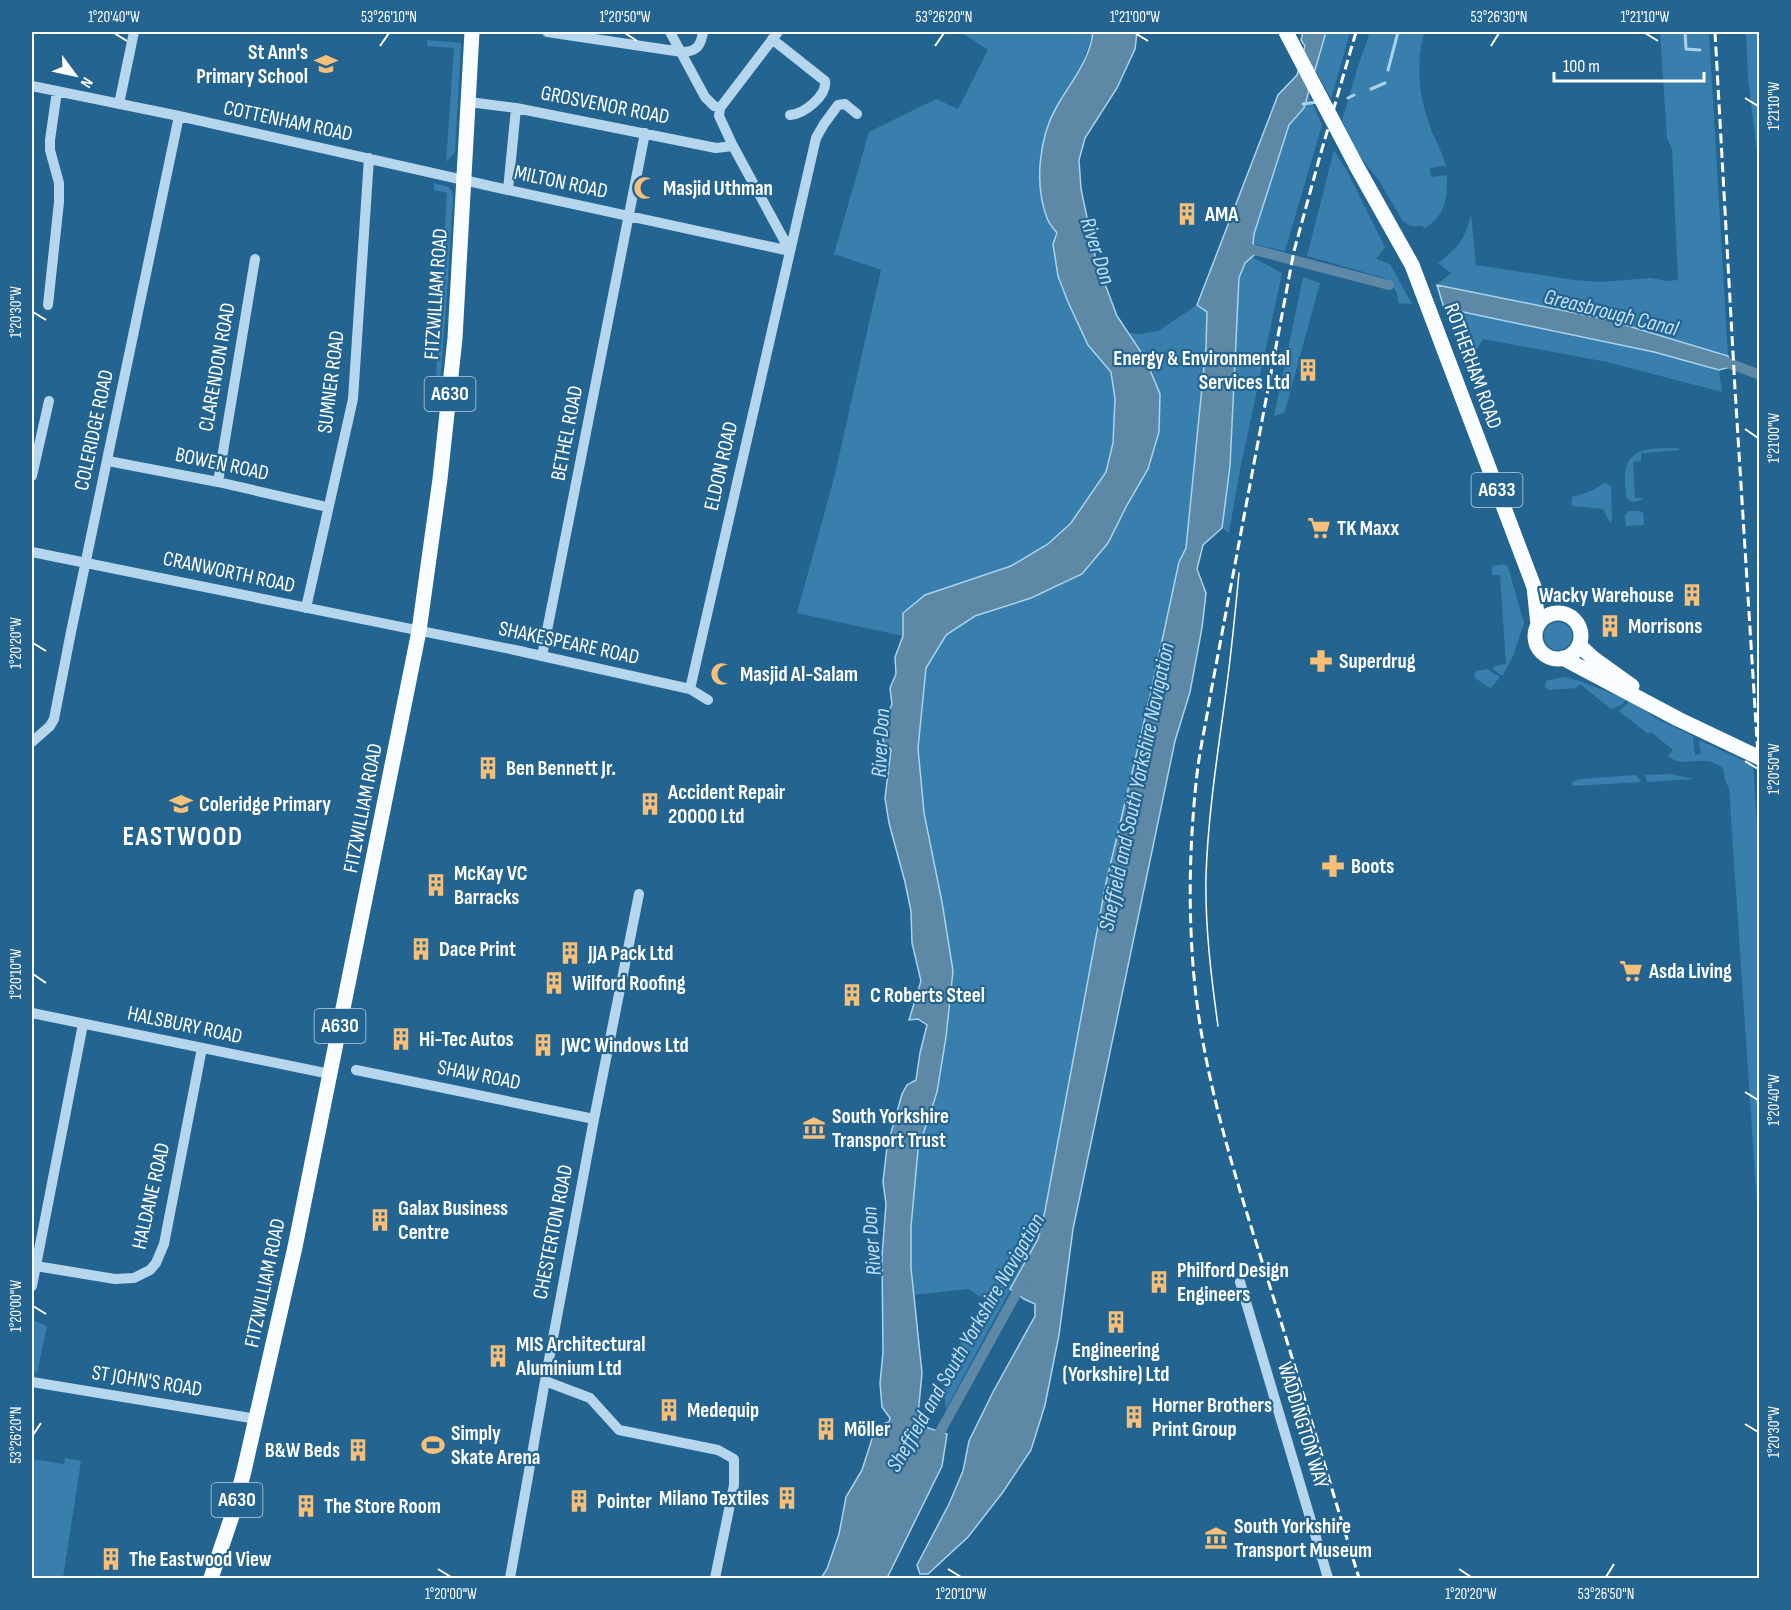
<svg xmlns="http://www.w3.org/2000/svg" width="1791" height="1610" viewBox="0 0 1791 1610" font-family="'Sofia Sans Condensed',sans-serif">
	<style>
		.green { fill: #387fad }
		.water { fill: #5d88a6; stroke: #a9d3ed; stroke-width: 1.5 }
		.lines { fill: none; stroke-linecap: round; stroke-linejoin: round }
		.stream { stroke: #a9d3ed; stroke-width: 3 }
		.canal { stroke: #5d88a6; stroke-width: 10 }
		.minor { stroke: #b5d6ec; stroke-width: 10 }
		.major { stroke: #fafdff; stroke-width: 15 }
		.tram { stroke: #fff; stroke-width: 1.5 }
		.rail { stroke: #fff; stroke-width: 3; stroke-dasharray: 10 4.5; stroke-linecap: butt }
		.major-bridge { stroke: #fafdff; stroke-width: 15 }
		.ticks { fill: none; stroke: #fff; stroke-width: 2 }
		.labels { text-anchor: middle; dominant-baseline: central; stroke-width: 4.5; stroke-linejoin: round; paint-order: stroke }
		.shield { fill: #246491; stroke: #bdd0de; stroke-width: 1.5 }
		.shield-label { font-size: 20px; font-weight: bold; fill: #fff }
		.poi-label { font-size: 21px; font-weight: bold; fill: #fff; stroke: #246491; text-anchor: start }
		.street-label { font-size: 21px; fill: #fff; stroke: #246491 }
		.water-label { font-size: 22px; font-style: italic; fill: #c1e0f3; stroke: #246491 }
		.district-label { font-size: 27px; font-weight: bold; letter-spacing: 1.5px; fill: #fff; stroke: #246491 }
		.neatline { fill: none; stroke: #fff; stroke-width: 2 }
		.ticks-label { font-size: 15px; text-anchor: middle; fill: #fff }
	</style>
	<rect width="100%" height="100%" fill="#246491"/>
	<path class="green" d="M 961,32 L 1093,32 L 1080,71 L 1056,108 L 1047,220 L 1057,233 L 1053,244 L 1058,276 L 1068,302 L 1088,345 L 1111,372 L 1115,399 L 1113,443 L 1106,472 L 1071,523 L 1048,544 L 1011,566 L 957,584 L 903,613 L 903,636 L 797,613 L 834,478 L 881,270 L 834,254 L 869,132 L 936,99 L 958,109 L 988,50 Z
		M 1326,32 L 1350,32 L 1331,99 L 1315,69 Z
		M 1370,32 L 1424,32 C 1415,68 1419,97 1432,132 C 1437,143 1443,154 1446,166 L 1430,168 L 1431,177 L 1447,175 C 1447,201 1446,214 1424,229 L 1423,226 L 1410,226 L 1402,220 L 1380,182 L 1359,155 L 1342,121 L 1358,66 Z
		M 1660,32 L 1709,32 L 1728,356 L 1605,319 L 1437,285 L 1451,273 L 1438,263 C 1458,248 1466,238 1471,214 L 1476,265 L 1574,280 L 1600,282 L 1651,278 L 1667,281 L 1678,280 L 1672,149 L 1667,138 Z
		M 1746,32 L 1759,32 L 1759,168 L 1748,78 Z
		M 427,40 L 461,43 L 455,152 L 446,162 L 454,48 L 427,46 Z
		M 1308,94 L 1322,125 L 1285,251 L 1253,244 L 1254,234 L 1289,125 L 1304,108 Z
		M 1334,150 L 1347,171 L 1385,247 L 1376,259 L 1390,264 L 1412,304 L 1398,303 L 1397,293 L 1388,279 L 1307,256 Z
		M 434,183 L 448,187 L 452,191 L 453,198 L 446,309 L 439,394 L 435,393 L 447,193 L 434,190 Z
		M 1252,257 L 1282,273 L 1240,470 L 1229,533 L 1222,528 L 1230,466 L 1239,278 L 1245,263 Z
		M 1303,277 L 1320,283 L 1285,411 L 1282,414 L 1274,416 Z
		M 1197,305 L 1207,312 L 1206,347 L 1186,548 L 1179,562 L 1149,701 L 1106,883 L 1045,1211 L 1038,1238 L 946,1409 L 942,1377 L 984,1300 L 969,1289 L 913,1295 L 911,1268 L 911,1227 L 918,1150 L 937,1092 L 946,1037 L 942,902 L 924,813 L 918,748 L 926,668 L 946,635 L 975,615 L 1031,598 L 1127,505 L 1148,469 L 1145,358 L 1128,333 L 1139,334 L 1158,331 Z
		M 1444,308 L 1654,352 L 1719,370 L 1722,392 L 1607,362 L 1483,339 L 1467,366 Z
		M 1678,448 L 1680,450 L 1641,453 L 1641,461 L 1633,462 L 1635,498 L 1642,498 L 1642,500 L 1632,502 L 1626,498 C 1626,488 1623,474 1627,465 C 1634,445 1661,449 1678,448 Z
		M 1605,483 L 1611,486 L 1612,520 L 1610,523 L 1603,509 L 1572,506 L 1572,497 L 1591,491 Z
		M 1628,511 L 1639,511 L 1643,513 L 1644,525 L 1626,526 L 1625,516 Z
		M 1505,564 L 1508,567 L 1524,623 L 1513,656 L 1503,675 L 1501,675 L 1493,669 L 1494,666 L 1506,664 L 1500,575 L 1492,575 L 1492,566 Z
		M1544 636a14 14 0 1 1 28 0a14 14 0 1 1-28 0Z
		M 1487,669 L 1500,677 L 1491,688 L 1486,686 L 1474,677 L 1476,671 Z
		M 1565,677 L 1580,681 L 1626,699 L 1623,704 L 1611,709 L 1580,684 L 1576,688 L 1549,690 L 1545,687 L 1546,681 Z
		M 1629,700 L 1657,719 L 1693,736 L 1695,755 L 1701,754 L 1699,740 L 1753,765 L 1760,872 L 1759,1262 L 1758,1218 L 1729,788 L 1725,781 L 1723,768 C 1702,752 1684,770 1668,756 L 1673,750 L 1651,732 L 1648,734 L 1619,711 L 1625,706 Z
		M 1670,774 L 1695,779 L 1647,782 L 1645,775 Z
		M 1636,775 L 1641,782 L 1573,786 L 1572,782 L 1580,779 Z
		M 32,1320 L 47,1326 L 37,1373 L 32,1372 Z
		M 65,1458 L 81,1461 L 63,1578 L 32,1578 L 32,1459 L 64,1464 Z"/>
	<path class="water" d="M 1093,32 L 1137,32 L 1135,49 L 1117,88 L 1085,138 L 1079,160 L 1081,189 L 1096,260 L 1117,316 L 1145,358 L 1160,394 L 1159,432 L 1148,469 L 1127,505 L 1108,543 L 1082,574 L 1031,598 L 975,616 L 946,635 L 926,668 L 918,748 L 924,813 L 942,902 L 953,971 L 946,1037 L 937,1092 L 918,1150 L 911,1227 L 911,1268 L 922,1373 L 918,1415 L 922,1426 L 947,1434 L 942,1466 L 887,1578 L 821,1578 L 827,1569 L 839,1534 L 846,1497 L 862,1470 L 873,1436 L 885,1423 L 889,1422 L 890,1418 L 882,1407 L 880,1383 L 883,1353 L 882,1256 L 886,1204 L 883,1182 L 887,1147 L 902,1094 L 907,1085 L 916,1080 L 920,1053 L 927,1025 L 918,1019 L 909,1020 L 921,981 L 912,943 L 911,911 L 905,882 L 889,823 L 885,798 L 891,750 L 883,741 L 883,726 L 892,704 L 890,688 L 896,674 L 895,657 L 903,636 L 903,613 L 925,595 L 1011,566 L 1048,544 L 1071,523 L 1106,472 L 1113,443 L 1115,399 L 1111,372 L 1088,345 L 1068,302 L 1058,276 L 1053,244 L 1057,233 C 1054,229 1049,224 1047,218 C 1034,184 1039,137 1057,106 C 1071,82 1090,60 1093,32 Z
		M 1303,32 L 1326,32 L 1304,108 L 1289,125 L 1254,234 L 1253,244 L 1259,251 L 1245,263 L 1239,278 L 1230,466 L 1222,528 L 1203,545 L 1197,569 L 1206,593 L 1202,628 L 1190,692 L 1175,741 L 1073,1229 L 1059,1335 L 1045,1405 L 1031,1450 L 1003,1492 L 968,1537 L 928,1574 L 920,1574 L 917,1565 L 949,1504 L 963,1471 L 969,1441 L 993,1392 L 1035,1316 L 1035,1304 L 1024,1299 L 1010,1289 L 1038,1239 L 1045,1211 L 1106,883 L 1149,701 L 1179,562 L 1186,548 L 1206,347 L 1207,312 L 1197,305 L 1278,95 L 1297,75 L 1305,46 L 1301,40 Z
		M 1437,285 L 1605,319 L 1728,356 L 1730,367 L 1719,370 L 1654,352 L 1444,308 Z"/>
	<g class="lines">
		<path class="stream" d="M 1685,32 L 1686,49 L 1700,50
			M 1388,70 L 1398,32
			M 1371,89 L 1385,83
			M 1348,98 L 1354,95
			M 1303,104 L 1318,102"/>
		<path class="canal" d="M 1247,248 L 1389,285
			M 1718,359 L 1760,375
			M 934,1443 L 1023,1281"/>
		<path class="minor" d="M 547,32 L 682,52 C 697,52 701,45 703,32
			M 670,32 L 705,97 L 714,106 L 720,108 L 719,116 L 733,146 L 790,251
			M 772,39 L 825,81 C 827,96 804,114 790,115
			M 32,86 L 179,116 L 508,190 L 790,251
			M 469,102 L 516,108 L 716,148 L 733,146
			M 119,104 L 134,32
			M 720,108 L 778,32
			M 508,190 L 516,108
			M 48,305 L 59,202 L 59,183 L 50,150 L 50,140 L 57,91
			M 108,461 L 218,482 L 327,507
			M 32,476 L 49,401
			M 218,482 L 255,259
			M 32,552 L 515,650 L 690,689 L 708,700
			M 306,608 L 353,399 L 369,158
			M 542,656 L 645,133
			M 690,689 L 816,138 L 824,124 L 838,105 L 845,104 L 857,114
			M 32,742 L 50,726 L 54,719 L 71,632 L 179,116
			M 32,1013 L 330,1074
			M 356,1070 L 594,1119
			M 36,1266 L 115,1279 L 134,1278 L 150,1270 L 156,1263 L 164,1244 L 202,1048
			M 1240,1282 L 1328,1578
			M 32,1286 L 83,1024
			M 545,1381 L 590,1398 L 619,1430 L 718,1450 L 734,1459 L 734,1485 L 715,1578
			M 32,1382 L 257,1419
			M 510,1578 L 545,1381 L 594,1119 L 639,894"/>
		<path class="major" d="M 1357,167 L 1412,265 L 1534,587 L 1538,625
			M1535 636a23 23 0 1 1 46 0a23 23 0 1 1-46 0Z
			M 1579,645 L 1593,658 L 1632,686
			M 1563,658 L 1678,719 L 1760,758
			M 211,1578 L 233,1513 L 244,1471 L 295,1247 L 419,631 L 440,479 L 455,338 L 472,32"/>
		<path class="tram" d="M 1218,1026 C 1211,976 1205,926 1206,876 C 1208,816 1217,758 1225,699 C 1231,657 1235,615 1239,573"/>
		<path class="rail" d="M 1356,32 L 1320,156 L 1294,251 L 1210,697 C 1206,723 1200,748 1197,774 C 1190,837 1188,901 1193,965 C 1201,1071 1234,1173 1266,1274 C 1298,1375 1328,1477 1359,1578
			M 1715,32 L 1735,389 L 1760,788"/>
		<path class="major-bridge" d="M 1286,32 L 1357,167"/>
	</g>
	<path class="ticks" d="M 114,33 L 127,41M 625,33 L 637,41M 1135,33 L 1148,41M 1645,33 L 1658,41M 380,46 L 389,33M 935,46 L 944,33M 1491,46 L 1499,33M 1745,98 L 1758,106M 33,312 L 46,320M 1745,429 L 1758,438M 33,643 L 46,651M 1745,761 L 1758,769M 33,974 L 46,983M 1745,1092 L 1758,1100M 33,1306 L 46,1314M 1745,1424 L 1758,1432M 33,1435 L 41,1423M 438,1569 L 451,1577M 948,1569 L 961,1577M 1459,1569 L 1471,1577M 1606,1577 L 1614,1564"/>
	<defs>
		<g id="school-bare" transform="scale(1.8)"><path d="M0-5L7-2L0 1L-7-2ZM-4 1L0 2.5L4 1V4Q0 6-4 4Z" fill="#f7bf78" stroke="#246491" stroke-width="2.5" paint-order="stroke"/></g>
		<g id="mosque-bare" transform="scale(1.8)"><path d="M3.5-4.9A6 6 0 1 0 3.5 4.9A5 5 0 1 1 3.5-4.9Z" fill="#f7bf78" stroke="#246491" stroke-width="2.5" paint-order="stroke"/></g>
		<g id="building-bare" transform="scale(1.8)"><path d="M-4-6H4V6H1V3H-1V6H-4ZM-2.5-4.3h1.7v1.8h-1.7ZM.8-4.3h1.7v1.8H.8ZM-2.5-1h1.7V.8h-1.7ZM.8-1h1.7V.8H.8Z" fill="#f7bf78" stroke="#246491" stroke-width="2.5" paint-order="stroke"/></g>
		<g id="supermarket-bare" transform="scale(1.8)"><path d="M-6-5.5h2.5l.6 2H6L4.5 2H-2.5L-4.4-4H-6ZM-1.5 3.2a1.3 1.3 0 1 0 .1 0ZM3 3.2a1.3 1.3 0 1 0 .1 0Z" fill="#f7bf78" stroke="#246491" stroke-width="2.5" paint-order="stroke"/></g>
		<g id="pharmacy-bare" transform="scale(1.8)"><path d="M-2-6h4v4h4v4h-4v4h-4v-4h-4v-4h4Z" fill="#f7bf78" stroke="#246491" stroke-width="2.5" paint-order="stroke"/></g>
		<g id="museum-bare" transform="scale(1.8)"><path d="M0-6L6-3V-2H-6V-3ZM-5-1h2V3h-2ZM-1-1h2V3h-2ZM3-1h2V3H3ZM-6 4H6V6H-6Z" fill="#f7bf78" stroke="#246491" stroke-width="2.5" paint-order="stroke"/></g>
		<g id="stadium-bare" transform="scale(1.8)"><path d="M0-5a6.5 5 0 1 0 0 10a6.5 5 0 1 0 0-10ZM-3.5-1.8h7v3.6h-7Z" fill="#f7bf78" stroke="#246491" stroke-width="2.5" paint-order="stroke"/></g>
	</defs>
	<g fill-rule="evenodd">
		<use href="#school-bare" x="326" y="64"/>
		<use href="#mosque-bare" x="645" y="188"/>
		<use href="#building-bare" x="1187" y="214"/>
		<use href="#building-bare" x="1308" y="370"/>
		<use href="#supermarket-bare" x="1319" y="528"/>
		<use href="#building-bare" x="1692" y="595"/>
		<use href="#building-bare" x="1610" y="626"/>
		<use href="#pharmacy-bare" x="1321" y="661"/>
		<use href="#mosque-bare" x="722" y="674"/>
		<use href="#building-bare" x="488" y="768"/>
		<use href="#school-bare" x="181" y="804"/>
		<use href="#building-bare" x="650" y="804"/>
		<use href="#pharmacy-bare" x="1333" y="866"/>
		<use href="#building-bare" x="436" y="885"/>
		<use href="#building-bare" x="421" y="949"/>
		<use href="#building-bare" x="570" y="953"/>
		<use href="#supermarket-bare" x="1631" y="971"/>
		<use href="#building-bare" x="554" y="983"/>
		<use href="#building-bare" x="852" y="995"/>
		<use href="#building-bare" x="401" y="1039"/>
		<use href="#building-bare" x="543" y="1045"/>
		<use href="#museum-bare" x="814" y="1128"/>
		<use href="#building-bare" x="380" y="1220"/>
		<use href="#building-bare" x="1159" y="1282"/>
		<use href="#building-bare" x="1116" y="1322"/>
		<use href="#building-bare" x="498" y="1356"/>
		<use href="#building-bare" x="669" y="1410"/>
		<use href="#building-bare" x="1134" y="1417"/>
		<use href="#building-bare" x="826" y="1429"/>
		<use href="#stadium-bare" x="433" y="1445"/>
		<use href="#building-bare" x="358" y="1450"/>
		<use href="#building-bare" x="787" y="1498"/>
		<use href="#building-bare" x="579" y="1501"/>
		<use href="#building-bare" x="306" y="1506"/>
		<use href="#museum-bare" x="1216" y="1538"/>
		<use href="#building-bare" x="111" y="1559"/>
	</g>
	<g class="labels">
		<g class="shield">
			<rect x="424.5" y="377" width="51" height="34" rx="4.5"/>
			<rect x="1471.5" y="473" width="51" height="34" rx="4.5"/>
			<rect x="314.5" y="1009" width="51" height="34" rx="4.5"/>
			<rect x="211.5" y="1483" width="51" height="34" rx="4.5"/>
		</g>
		<g class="shield-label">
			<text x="450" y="394">A630</text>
			<text x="1497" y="490">A633</text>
			<text x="340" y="1026">A630</text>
			<text x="237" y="1500">A630</text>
		</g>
		<g class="poi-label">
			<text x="308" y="52" text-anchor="end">St Ann's<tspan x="308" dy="24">Primary School</tspan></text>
			<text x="663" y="188">Masjid Uthman</text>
			<text x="1205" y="214">AMA</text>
			<text x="1290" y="358" text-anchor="end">Energy &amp; Environmental<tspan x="1290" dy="24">Services Ltd</tspan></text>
			<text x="1337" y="528">TK Maxx</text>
			<text x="1674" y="595" text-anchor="end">Wacky Warehouse</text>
			<text x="1628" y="626">Morrisons</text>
			<text x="1339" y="661">Superdrug</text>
			<text x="740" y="674">Masjid Al-Salam</text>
			<text x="506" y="768">Ben Bennett Jr.</text>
			<text x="668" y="792">Accident Repair<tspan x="668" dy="24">20000 Ltd</tspan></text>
			<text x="199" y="804">Coleridge Primary</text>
			<text x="1351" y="866">Boots</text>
			<text x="454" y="873">McKay VC<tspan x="454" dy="24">Barracks</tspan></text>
			<text x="439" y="949">Dace Print</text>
			<text x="588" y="953">JJA Pack Ltd</text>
			<text x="1649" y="971">Asda Living</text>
			<text x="572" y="983">Wilford Roofing</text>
			<text x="870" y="995">C Roberts Steel</text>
			<text x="419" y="1039">Hi-Tec Autos</text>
			<text x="561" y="1045">JWC Windows Ltd</text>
			<text x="832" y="1116">South Yorkshire<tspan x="832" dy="24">Transport Trust</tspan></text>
			<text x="398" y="1208">Galax Business<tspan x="398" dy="24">Centre</tspan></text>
			<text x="1177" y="1270">Philford Design<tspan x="1177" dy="24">Engineers</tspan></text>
			<text x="516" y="1344">MIS Architectural<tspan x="516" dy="24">Aluminium Ltd</tspan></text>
			<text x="1116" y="1350" text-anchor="middle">Engineering<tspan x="1116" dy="24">(Yorkshire) Ltd</tspan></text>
			<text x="1152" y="1405">Horner Brothers<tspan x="1152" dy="24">Print Group</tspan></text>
			<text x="687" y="1410">Medequip</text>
			<text x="844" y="1429">Möller</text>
			<text x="451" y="1433">Simply<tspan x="451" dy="24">Skate Arena</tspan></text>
			<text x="340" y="1450" text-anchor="end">B&amp;W Beds</text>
			<text x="769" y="1498" text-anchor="end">Milano Textiles</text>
			<text x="597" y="1501">Pointer</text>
			<text x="324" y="1506">The Store Room</text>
			<text x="1234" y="1526">South Yorkshire<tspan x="1234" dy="24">Transport Museum</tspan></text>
			<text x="129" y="1559">The Eastwood View</text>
		</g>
		<g class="street-label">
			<text transform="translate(605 105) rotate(11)">GROSVENOR ROAD</text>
			<text transform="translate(288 121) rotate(12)">COTTENHAM ROAD</text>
			<text transform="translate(561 182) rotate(12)">MILTON ROAD</text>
			<text transform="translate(436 294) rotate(-86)">FITZWILLIAM ROAD</text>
			<text transform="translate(1473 366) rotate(70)">ROTHERHAM ROAD</text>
			<text transform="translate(217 367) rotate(-80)">CLARENDON ROAD</text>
			<text transform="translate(331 382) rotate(-83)">SUMNER ROAD</text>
			<text transform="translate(94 430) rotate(-78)">COLERIDGE ROAD</text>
			<text transform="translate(567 433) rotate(-79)">BETHEL ROAD</text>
			<text transform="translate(222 464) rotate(12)">BOWEN ROAD</text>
			<text transform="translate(721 466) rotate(-77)">ELDON ROAD</text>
			<text transform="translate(229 572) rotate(12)">CRANWORTH ROAD</text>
			<text transform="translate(569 643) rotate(12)">SHAKESPEARE ROAD</text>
			<text transform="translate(363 808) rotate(-79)">FITZWILLIAM ROAD</text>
			<text transform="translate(185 1025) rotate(12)">HALSBURY ROAD</text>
			<text transform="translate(479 1075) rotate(11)">SHAW ROAD</text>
			<text transform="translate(151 1196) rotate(-77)">HALDANE ROAD</text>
			<text transform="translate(553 1232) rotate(-79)">CHESTERTON ROAD</text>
			<text transform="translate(265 1283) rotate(-78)">FITZWILLIAM ROAD</text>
			<text transform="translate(147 1381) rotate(9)">ST JOHN'S ROAD</text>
			<text transform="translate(1303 1425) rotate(73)">WADDINGTON WAY</text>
		</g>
		<g class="water-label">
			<text transform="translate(1097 251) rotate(72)">River Don</text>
			<text transform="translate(1611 313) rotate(14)">Greasbrough Canal</text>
			<text transform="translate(881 743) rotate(-87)">River Don</text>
			<text transform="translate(1137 787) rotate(-78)">Sheffield and South Yorkshire Navigation</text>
			<text transform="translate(872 1241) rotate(-94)">River Don</text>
			<text transform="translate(966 1343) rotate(-60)">Sheffield and South Yorkshire Navigation</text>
		</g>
		<g class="district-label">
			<text x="183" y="837">EASTWOOD</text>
		</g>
	</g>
	<rect width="1791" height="1610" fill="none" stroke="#246491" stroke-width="66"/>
	<g transform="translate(75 75) rotate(123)" stroke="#246491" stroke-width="4.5" paint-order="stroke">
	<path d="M0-4.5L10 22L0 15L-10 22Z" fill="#ffffff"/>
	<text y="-9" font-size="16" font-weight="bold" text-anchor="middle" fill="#ffffff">N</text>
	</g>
	<path d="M1554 72v9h150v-9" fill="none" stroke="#ffffff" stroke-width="3"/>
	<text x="1563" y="72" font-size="18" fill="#ffffff" stroke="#246491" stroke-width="4.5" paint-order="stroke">100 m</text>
	<rect x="33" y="33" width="1725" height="1544" class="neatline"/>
	<g class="ticks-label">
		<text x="114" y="22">1°20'40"W</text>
		<text x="389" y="22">53°26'10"N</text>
		<text x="625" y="22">1°20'50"W</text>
		<text x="944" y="22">53°26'20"N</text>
		<text x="1135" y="22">1°21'00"W</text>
		<text x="1499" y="22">53°26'30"N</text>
		<text x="1645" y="22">1°21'10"W</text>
		<text transform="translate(1774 106) rotate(-90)" y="5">1°21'10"W</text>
		<text transform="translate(16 312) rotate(-90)" y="5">1°20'30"W</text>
		<text transform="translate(1774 438) rotate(-90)" y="5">1°21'00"W</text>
		<text transform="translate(16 643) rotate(-90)" y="5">1°20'20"W</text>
		<text transform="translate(1774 769) rotate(-90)" y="5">1°20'50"W</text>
		<text transform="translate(16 974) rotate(-90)" y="5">1°20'10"W</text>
		<text transform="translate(1774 1100) rotate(-90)" y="5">1°20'40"W</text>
		<text transform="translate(16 1306) rotate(-90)" y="5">1°20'00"W</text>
		<text transform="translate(1774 1432) rotate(-90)" y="5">1°20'30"W</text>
		<text transform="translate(16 1435) rotate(-90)" y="5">53°26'20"N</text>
		<text x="451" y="1599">1°20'00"W</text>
		<text x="961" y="1599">1°20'10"W</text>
		<text x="1471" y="1599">1°20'20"W</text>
		<text x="1606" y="1599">53°26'50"N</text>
	</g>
</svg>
